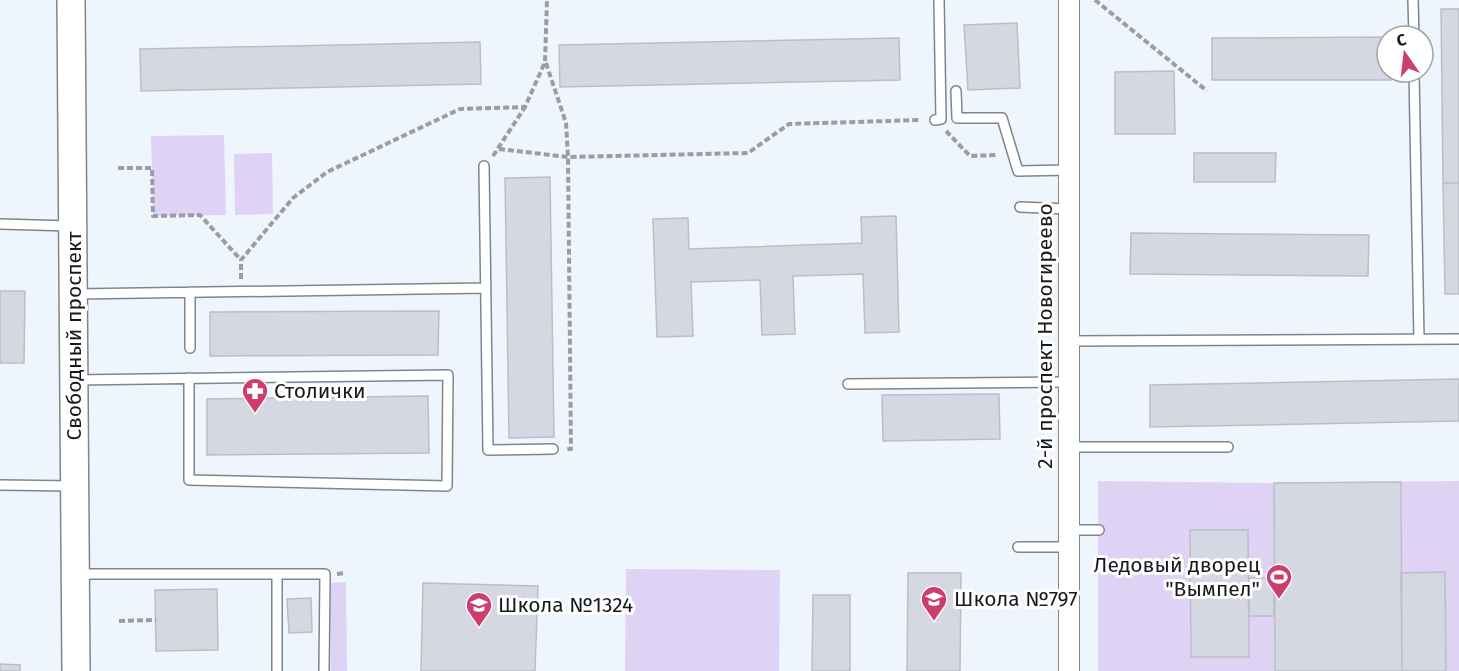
<svg xmlns="http://www.w3.org/2000/svg" width="1459" height="671" viewBox="0 0 1459 671" font-family="'Fira Sans',sans-serif">
	<style>
		.green { fill: #ded3f5 }
		.building { fill: #d5d7e2; stroke: #bbbdc8; stroke-width: 1.5 }
		.lines { fill: none; stroke-linecap: round; stroke-linejoin: round }
		.service-casing { stroke: #7f858e; stroke-width: 12 }
		.minor-casing { stroke: #7f858e; stroke-width: 22 }
		.secondary-casing { stroke: #7f858e; stroke-width: 30 }
		.path { stroke: #999ea4; stroke-width: 4; stroke-dasharray: 6 3; stroke-linecap: butt }
		.service { stroke: #fff; stroke-width: 9 }
		.minor { stroke: #fff; stroke-width: 20 }
		.secondary { stroke: #fff; stroke-width: 27 }
		.labels { text-anchor: middle; dominant-baseline: central; stroke-width: 6; stroke-linejoin: round; paint-order: stroke }
		.street-label { font-size: 21px; fill: #171a1d; stroke: #fff }
		.poi-label { font-size: 21px; fill: #171a1d; stroke: #fff; text-anchor: start }
	</style>
	<rect width="100%" height="100%" fill="#eff5fd"/>
	<path class="green" d="M 224,135 L 226,215 L 153,216 L 151,136 Z
		M 272,153 L 273,214 L 235,215 L 234,154 Z
		M 1098,481 L 1274,483 L 1459,481 L 1459,671 L 1098,671 Z
		M 626,569 L 780,570 L 779,671 L 625,671 Z
		M 346,582 L 347,671 L 331,671 L 330,583 Z"/>
	<path class="building" d="M 1441,9 L 1459,9 L 1459,183 L 1443,183 Z
		M 1017,23 L 1020,88 L 968,90 L 964,25 Z
		M 1387,37 L 1387,72 L 1391,72 L 1391,80 L 1212,80 L 1212,38 Z
		M 899,38 L 900,80 L 560,87 L 559,45 Z
		M 480,42 L 481,84 L 141,91 L 140,49 Z
		M 1174,71 L 1175,134 L 1115,134 L 1115,72 Z
		M 1194,153 L 1276,153 L 1275,182 L 1194,182 Z
		M 550,177 L 554,437 L 509,438 L 505,178 Z
		M 1443,183 L 1459,183 L 1459,294 L 1445,294 Z
		M 896,216 L 899,332 L 865,333 L 863,274 L 793,276 L 795,334 L 762,335 L 760,280 L 691,282 L 693,336 L 657,337 L 653,219 L 688,218 L 689,249 L 862,243 L 861,217 Z
		M 1131,233 L 1369,235 L 1368,276 L 1130,274 Z
		M 0,291 L 25,291 L 24,363 L 0,363 Z
		M 439,311 L 438,355 L 210,356 L 210,312 Z
		M 1459,379 L 1459,421 L 1150,427 L 1150,385 Z
		M 999,394 L 1000,439 L 883,441 L 882,395 Z
		M 428,396 L 429,453 L 207,455 L 207,399 Z
		M 1401,482 L 1402,671 L 1275,671 L 1274,483 Z
		M 1190,530 L 1248,530 L 1249,657 L 1191,657 Z
		M 1445,572 L 1446,671 L 1402,671 L 1401,573 Z
		M 908,573 L 961,573 L 960,671 L 907,671 Z
		M 1249,578 L 1274,578 L 1274,616 L 1249,616 Z
		M 423,583 L 538,586 L 535,671 L 421,671 Z
		M 217,589 L 218,650 L 156,651 L 155,590 Z
		M 813,595 L 850,595 L 850,671 L 812,671 Z
		M 311,598 L 312,632 L 289,633 L 287,599 Z
		M 0,664 L 20,665 L 20,671 L 0,671 Z"/>
	<g class="lines">
		<g class="service-casing">
			<path id="service" d="M 1413,0 L 1414,36
				M 1414,72 L 1419,339
				M 956,91 L 957,118 L 1002,118 L 1018,171 L 1069,170
				M 935,120 L 941,119 L 939,0
				M 484,166 L 488,450 L 553,449
				M 1020,207 L 1069,209
				M 0,224 L 70,226
				M 76,294 L 486,288
				M 1069,341 L 1459,339
				M 190,348 L 190,292
				M 75,380 L 448,375 L 447,486 L 189,480 L 189,378
				M 848,384 L 1069,382
				M 1069,447 L 1228,447
				M 0,485 L 73,486
				M 1069,530 L 1099,530
				M 1018,547 L 1069,547
				M 78,574 L 325,574 L 324,671
				M 277,671 L 277,574"/>
		</g>
		<g class="minor-casing">
			<path id="minor" d="M 1069,0 L 1069,671"/>
		</g>
		<g class="secondary-casing">
			<path id="secondary" d="M 71,0 L 76,671"/>
		</g>
		<path class="path" d="M 1095,0 L 1207,91
			M 546,63 L 566,123 L 568,157 L 571,449 L 566,449
			M 946,131 L 970,156 L 997,155
			M 499,149 L 568,157 L 748,153 L 789,124 L 920,120
			M 493,156 L 525,107
			M 118,168 L 152,168 L 153,216 L 200,215 L 241,260
			M 241,279 L 241,260 L 293,198 L 327,172 L 460,109 L 525,107 L 545,62 L 547,0
			M 337,574 L 346,573
			M 119,621 L 156,620"/>
		<use href="#service" class="service"/>
		<use href="#minor" class="minor"/>
		<use href="#secondary" class="secondary"/>
	</g>
	<defs>
		<g id="pharmacy-pin" transform="scale(1.35)"><path d="M0 17L-7.5 6A9.5 9.5 0 1 1 7.5 6Z" fill="#cb3e6d" stroke="#fff"/><path d="M-2-6h4v4h4v4h-4v4h-4v-4h-4v-4h4Z" fill="#fff"/></g>
		<g id="stadium-pin" transform="scale(1.35)"><path d="M0 17L-7.5 6A9.5 9.5 0 1 1 7.5 6Z" fill="#cb3e6d" stroke="#fff"/><path d="M0-5a6.5 5 0 1 0 0 10a6.5 5 0 1 0 0-10ZM-3.5-1.8h7v3.6h-7Z" fill="#fff"/></g>
		<g id="school-pin" transform="scale(1.35)"><path d="M0 17L-7.5 6A9.5 9.5 0 1 1 7.5 6Z" fill="#cb3e6d" stroke="#fff"/><path d="M0-5L7-2L0 1L-7-2ZM-4 1L0 2.5L4 1V4Q0 6-4 4Z" fill="#fff"/></g>
	</defs>
	<g fill-rule="evenodd">
		<use href="#pharmacy-pin" x="255" y="391"/>
		<use href="#stadium-pin" x="1279" y="577"/>
		<use href="#school-pin" x="934" y="599"/>
		<use href="#school-pin" x="479" y="605"/>
	</g>
	<g class="labels">
		<g class="street-label">
			<text transform="translate(74 336) rotate(-90)">Свободный проспект</text>
			<text transform="translate(1045 336) rotate(-90)">2-й проспект Новогиреево</text>
		</g>
		<g class="poi-label">
			<text x="274" y="391">Столички</text>
			<text x="1260" y="565" text-anchor="end">Ледовый дворец<tspan x="1260" dy="24">"Вымпел"</tspan></text>
			<text x="954" y="599">Школа №797</text>
			<text x="498" y="605">Школа №1324</text>
		</g>
	</g>
	<g transform="translate(1405 54) rotate(346)"><circle r="28" fill="#ffffff" stroke="#a2a3a5" stroke-width="1.5"/>
	<path d="M0-4.5L10 22L0 15L-10 22Z" fill="#cb3e6d"/>
	<text y="-9" font-size="16" font-weight="bold" text-anchor="middle" fill="#171a1d">С</text>
	</g>
</svg>
